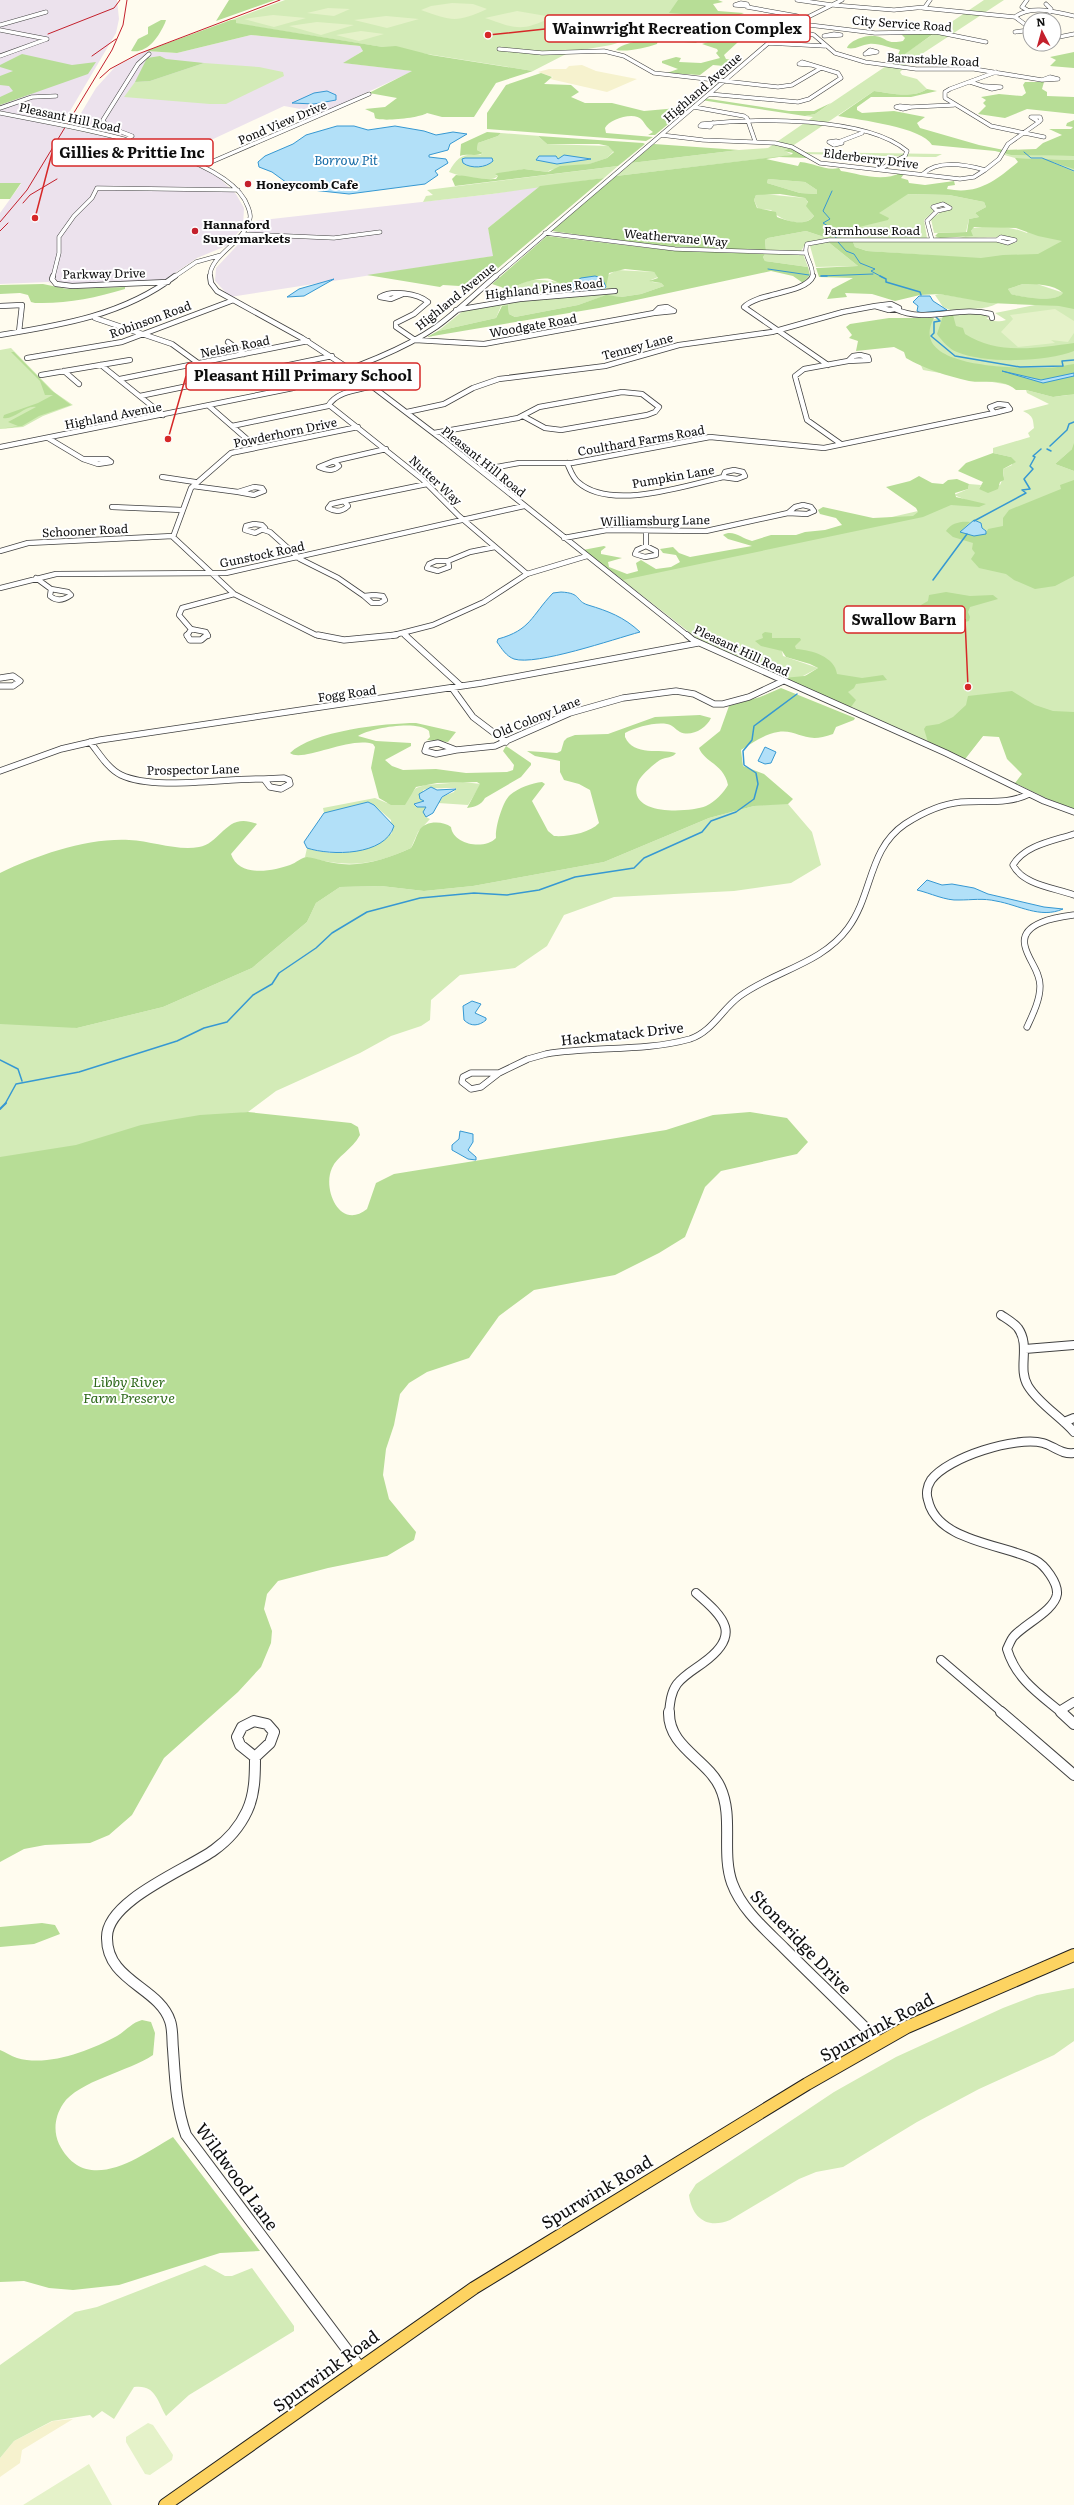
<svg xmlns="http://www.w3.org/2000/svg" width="1074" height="2505" viewBox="0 0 1074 2505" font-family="Literata,serif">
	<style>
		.industrial { fill: #ece2ed }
		.farmland { fill: #f6f2ce }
		.green { fill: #d3ebb7; fill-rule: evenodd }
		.forest { fill: #b7dd96; fill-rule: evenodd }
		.pitch { fill: #e5f2c9 }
		.water { fill: #b2e0f8; stroke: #3698d2 }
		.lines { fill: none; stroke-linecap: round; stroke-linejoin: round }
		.stream-far2 { stroke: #3698d2; stroke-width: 1 }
		.stream-far1 { stroke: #3698d2; stroke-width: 1.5 }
		.stream { stroke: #3698d2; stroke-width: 2 }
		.minor-far4-casing { stroke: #414141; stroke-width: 4.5 }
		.minor-far3-casing { stroke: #414141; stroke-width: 6 }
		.minor-far2-casing { stroke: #414141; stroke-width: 7 }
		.minor-far1-casing { stroke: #414141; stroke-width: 10 }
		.minor-casing { stroke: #414141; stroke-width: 12 }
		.major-casing { stroke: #1f1f1f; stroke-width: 14 }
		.minor-far4 { stroke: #fff; stroke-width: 3.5 }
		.minor-far3 { stroke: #fff; stroke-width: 4.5 }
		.minor-far2 { stroke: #fff; stroke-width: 5.5 }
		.minor-far1 { stroke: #fff; stroke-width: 8 }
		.minor { stroke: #fff; stroke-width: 10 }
		.major { stroke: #fdd361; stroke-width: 12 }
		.rail { stroke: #c4202c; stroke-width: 1 }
		.minor-bridge-casing { stroke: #414141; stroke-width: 4.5; stroke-linecap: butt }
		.minor-bridge { stroke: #fff; stroke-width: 3.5 }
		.poi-dot { fill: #c4202c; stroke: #fff; stroke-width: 1.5 }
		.labels { text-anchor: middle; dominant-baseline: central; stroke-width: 4; stroke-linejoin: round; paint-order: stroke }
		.far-street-label { font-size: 12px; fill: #0e0e0e; stroke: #fff }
		.far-poi-label { font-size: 12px; font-weight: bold; fill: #0e0e0e; stroke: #fff; text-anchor: start }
		.far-water-label { font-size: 13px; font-style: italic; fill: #1269a5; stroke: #fff }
		.street-label { font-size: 14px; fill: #0e0e0e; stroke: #fff }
		.park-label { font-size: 14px; font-style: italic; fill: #2e691b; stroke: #fff }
		.near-street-label { font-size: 17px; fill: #0e0e0e; stroke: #fff }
		.leader { fill: none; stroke: #d62828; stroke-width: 1.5 }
		.callout-dot { fill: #d62828; stroke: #fff; stroke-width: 1.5 }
		.callout { fill: #fff; stroke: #d62828; stroke-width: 1.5 }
		.callout-label { font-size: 15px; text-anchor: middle; font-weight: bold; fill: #0e0e0e }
	</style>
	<rect width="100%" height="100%" fill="#fffcef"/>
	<path class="industrial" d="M 0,0 L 117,0 L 119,19 L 116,33 L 63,123 L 0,111 Z
		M 251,35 L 360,46 L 364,50 L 344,63 L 413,71 L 323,113 L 284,106 L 179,155 L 124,136 L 74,125 L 96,88 L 115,67 L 146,51 L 177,53 Z
		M 0,114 L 125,141 L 201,168 L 217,176 L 236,194 L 244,208 L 243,227 L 226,246 L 197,258 L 160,283 L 65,287 L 48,282 L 0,284 L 0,213 L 21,184 L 0,183 Z
		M 540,186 L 488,228 L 494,256 L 230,297 L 215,281 L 216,268 L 247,235 L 254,221 L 492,194 Z"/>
	<path class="farmland" d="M 582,65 L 596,71 L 637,79 L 607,92 L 550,79 L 553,77 L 538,72 L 549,69 L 566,69 L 569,66 Z
		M 73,2419 L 22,2450 L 20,2463 L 0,2477 L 0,2458 L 14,2441 L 53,2421 Z"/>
	<path class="green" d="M 285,0 L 712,0 L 687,34 L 630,39 L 611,45 L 570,52 L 533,71 L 226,22 Z
		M 984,0 L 1004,0 L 902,67 L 904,68 L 900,72 L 902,75 L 917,79 L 927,89 C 912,99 890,93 874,91 L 785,151 L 793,155 L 616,176 L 631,163 L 739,150 L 768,148 L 813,117 L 805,116 L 815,114 Z
		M 204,63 L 259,67 L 283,72 L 284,76 L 226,104 L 210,104 L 124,97 L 135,82 L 150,81 Z
		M 501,133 L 540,136 L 538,136 L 547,144 L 608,146 L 614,151 L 607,158 L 590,164 L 550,170 L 548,172 L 524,169 L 495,175 L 498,176 C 490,184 458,176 449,172 C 457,157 463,153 480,155 L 483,153 L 477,150 L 478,143 L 498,136 ZM 539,156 L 556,156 L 556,159 L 562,159 L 560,157 L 591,159 L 557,164 L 537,160 Z
		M 801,152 L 942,154 L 936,157 L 925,157 L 804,154 Z
		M 1001,154 L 1074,156 L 1074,160 L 1015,158 Z
		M 1056,163 L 1074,165 L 1074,251 L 924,281 L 927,255 L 867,251 L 855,247 L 853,242 L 993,241 L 1014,243 L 1017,242 L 1017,239 C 1009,235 951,239 937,239 L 935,237 C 949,237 965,243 973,228 C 991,225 1010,226 1027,233 L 1065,168 L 1054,164 Z
		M 618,166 L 604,178 L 492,194 L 423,202 L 426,196 L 433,195 L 427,190 Z
		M 768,179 L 805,182 L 817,190 L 817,194 L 800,193 L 767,183 Z
		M 764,194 L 805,198 C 810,204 809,210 814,216 C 804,229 779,220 771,210 L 758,209 L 754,200 L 756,195 Z
		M 906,194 L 949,195 L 984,202 L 986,207 L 975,213 L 979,217 L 969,219 L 966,232 L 934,233 L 931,219 L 941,212 L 953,208 C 948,202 937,202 930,206 L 934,211 L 924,220 L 927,238 L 850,238 L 859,237 L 854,230 L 855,228 Z
		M 806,231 L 827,238 L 806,243 L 801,251 L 766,251 L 765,240 L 768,238 Z
		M 827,241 L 858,266 L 816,267 L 810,246 Z
		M 765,254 L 803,254 L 808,267 L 765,261 L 763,257 Z
		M 617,270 L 654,272 L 658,277 L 651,280 L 652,282 L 661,283 L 664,286 L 641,294 L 621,297 L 604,296 L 578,305 L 515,317 L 509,314 L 508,305 L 501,306 L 496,318 L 438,331 L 463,311 L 529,297 L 526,291 L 516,287 C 535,272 557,287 577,280 L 566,288 L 583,292 L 605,288 L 608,275 Z
		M 1023,284 L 1037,284 L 1064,293 C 1057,303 1021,297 1010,294 L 1008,289 Z
		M 939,294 L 998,303 C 985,311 966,308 950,310 L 943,307 L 935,295 Z
		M 1040,304 L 1074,307 L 1074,449 L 1072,449 L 1055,464 L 1074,471 L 1074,738 L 991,726 L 965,759 L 851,707 L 795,678 L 783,678 L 698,639 L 621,579 L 966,500 L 954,495 L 968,489 L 969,484 L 981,485 L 979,489 L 1000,485 L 1004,476 L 1003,469 L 1012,465 L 1011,457 L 993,453 L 993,448 L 1030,437 L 1028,433 L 1034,428 C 1033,418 1033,416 1023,411 L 1049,404 L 1027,393 L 1026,390 L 1053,397 L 1068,395 L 923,370 L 915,352 L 878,331 L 963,313 L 987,315 L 988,318 L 986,318 C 992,322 1000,322 1006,320 L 995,313 ZM 758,640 L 833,671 L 803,676 L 818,668 L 783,656 L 782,651 Z
		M 11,348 L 54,392 L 73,405 L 43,416 L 23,427 L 0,429 L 0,350 Z
		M 463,782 L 481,784 L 468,805 L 438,803 L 444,796 L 454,792 L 456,788 C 450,788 427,788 423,790 L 422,800 L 424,801 L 414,804 L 417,807 L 426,807 L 426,817 L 430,819 L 418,832 L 411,848 C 370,867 348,867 305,857 L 307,848 C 336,858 368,853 392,833 L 391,820 L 374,805 L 368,802 L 324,813 L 323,808 L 375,798 L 387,803 L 411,794 L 416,788 L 425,785 Z
		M 775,804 L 788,804 L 812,832 L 821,865 L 791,883 L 734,891 L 614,897 L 564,915 L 547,946 L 515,968 L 460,975 L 431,1000 L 430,1020 L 421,1026 L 391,1036 L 360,1053 L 276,1091 L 248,1112 L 241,1113 L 0,1688 L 0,1010 L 77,1028 L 163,1007 L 252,968 L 307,922 L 316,903 L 340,887 L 381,886 L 424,891 L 473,886 L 604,862 L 709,818 L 754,806 Z
		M 1074,1988 L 1074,2041 L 1054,2055 L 979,2089 L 917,2122 L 843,2167 L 816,2172 L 799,2179 L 730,2220 C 708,2229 692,2219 689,2195 L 696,2184 L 834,2092 L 896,2057 L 1003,2008 L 1037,1995 Z
		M 205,2265 L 225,2276 L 232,2276 L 252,2268 L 294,2326 L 294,2331 L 189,2395 L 166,2416 C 157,2400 155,2384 134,2387 L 114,2419 L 102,2411 L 93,2418 L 90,2415 L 52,2421 L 14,2441 L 0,2458 L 0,2365 L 75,2312 L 97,2307 Z"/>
	<path class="forest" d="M 229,0 L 275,0 L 216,21 Z
		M 678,0 L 718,0 L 723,2 L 713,4 L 718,11 L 744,13 L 732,18 L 736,21 L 736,25 L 730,25 L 730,31 L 736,31 L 739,37 L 734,40 L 738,42 L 724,55 L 726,59 L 740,61 L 735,67 L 713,65 L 700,75 L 667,73 L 678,69 L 662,63 L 662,61 L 676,57 L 681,58 L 679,62 L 701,63 L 720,58 L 716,53 L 718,51 L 717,49 L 702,44 L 708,42 L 707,39 L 701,38 L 696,43 L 658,40 L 657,44 C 645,48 628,52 616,50 C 627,39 666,38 681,32 C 686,30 691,19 694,15 L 669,13 Z
		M 161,20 L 166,20 L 165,23 C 159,36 148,54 131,51 L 138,39 L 148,34 L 148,27 Z
		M 231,20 L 236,20 L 236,23 L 383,47 L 396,46 L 431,55 L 533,71 L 496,83 L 474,117 L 442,117 L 427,113 C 420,118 381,122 375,118 L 374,113 L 365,109 L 385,107 L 397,98 L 369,93 L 412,71 L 343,63 L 363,51 L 360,46 L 251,35 L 177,53 L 146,51 Z
		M 936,32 L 895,61 L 900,50 C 890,48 879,43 869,44 C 861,45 855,50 847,48 C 850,40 867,35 875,36 C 886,37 886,45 903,41 L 905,38 L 901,34 Z
		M 1074,52 L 1074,68 L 1050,66 L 1056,60 L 1050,57 Z
		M 22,54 L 72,65 L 96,62 L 88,74 L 0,105 L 0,97 L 13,91 L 9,86 L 0,85 L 0,76 L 13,71 L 0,67 L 0,65 Z
		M 160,56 L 166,59 L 204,63 L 150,81 L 135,82 L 147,58 Z
		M 541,73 L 552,77 L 544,84 L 571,85 L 579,92 L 571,97 L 585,103 L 612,103 L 644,111 L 689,107 L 655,135 L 648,135 L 653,132 C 647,128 646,125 642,120 C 635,111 609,119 605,128 L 606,133 L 653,137 L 646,141 L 487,129 L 487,113 L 506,85 Z
		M 1025,82 L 1044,82 L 1042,89 L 1047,92 L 1047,96 L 1074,97 L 1074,114 L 1027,109 L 1005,118 L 978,114 L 986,106 L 983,103 L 986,100 L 981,97 L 999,94 L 1022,96 L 1026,93 L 1023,85 Z
		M 927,89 L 937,91 L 911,97 L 871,97 L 857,107 L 857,110 L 862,113 L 894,111 L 925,117 L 917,123 L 920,128 L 979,145 L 1004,150 L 1036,149 L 1043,143 L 1062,135 L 1049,129 L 1071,129 L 1073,127 L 1066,126 L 1067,123 L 1074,120 L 1074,156 L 1011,155 L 995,151 L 932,145 C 922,127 859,120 838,116 L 874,91 C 890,93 912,99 927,89 Z
		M 703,98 L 789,111 L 814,111 L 831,103 L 815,114 L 805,116 L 701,100 Z
		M 487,132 L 501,133 L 498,136 L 478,143 L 477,150 L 483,153 C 476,157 468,153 460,156 L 461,144 Z
		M 538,136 L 643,143 L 645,144 L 618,166 L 455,186 L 452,179 L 456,175 C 472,176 479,180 496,179 L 498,176 L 495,174 L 498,173 L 524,169 L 548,172 L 560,166 L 589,164 L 607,158 L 614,152 L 608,146 L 599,144 L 547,144 Z
		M 654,144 L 739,150 L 631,163 Z
		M 792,147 L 808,158 L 779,157 L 766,159 L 798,166 L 800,162 C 815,163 825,171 839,168 L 841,171 C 861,174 882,183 902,172 L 904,174 L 901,178 L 908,180 L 909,183 L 925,185 L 954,181 L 955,185 L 948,186 L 947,189 C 978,195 995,181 1018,162 L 1015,158 L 1074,160 L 1074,169 L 1052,162 L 1074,172 L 1074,309 L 1059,306 L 990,303 L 939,294 L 920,295 L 895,301 L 872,294 L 845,293 L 847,297 L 827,299 L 832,289 L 853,278 L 819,277 L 816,268 L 858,266 L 827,241 L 853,242 L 855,247 L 867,251 L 981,258 L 1003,255 L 1038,254 L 1062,241 L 1038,236 L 1016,228 L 974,227 L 971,231 L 973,236 L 940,238 L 935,236 L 938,233 L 967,232 L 969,219 L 979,217 L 975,213 L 986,207 L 984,202 L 949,195 L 908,194 L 879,213 L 889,218 L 888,220 L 855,228 L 859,237 L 827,238 L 806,231 L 768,238 L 765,240 L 766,251 L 657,246 L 552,231 L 616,176 L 791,155 L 793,153 L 784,151 ZM 768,179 L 805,182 L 817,190 L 817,194 L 800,193 L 767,183 ZM 780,194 L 805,198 L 808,202 L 806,206 L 814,216 C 806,227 788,221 777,217 L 776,212 L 757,208 L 754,200 L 756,195 ZM 1023,284 C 1037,284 1053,284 1063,293 C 1057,303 1021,297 1011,294 L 1008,289 Z
		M 604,178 L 476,287 L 443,285 L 440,287 L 367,275 L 493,256 L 488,228 L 540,186 Z
		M 0,183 L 21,183 L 10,199 L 0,199 Z
		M 547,236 L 666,250 L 765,254 L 763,257 L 765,261 L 808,267 L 810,275 L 803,283 L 793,276 L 771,271 L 599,308 L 427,337 L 438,331 L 496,318 L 502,306 L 508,305 L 509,314 L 515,317 L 578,305 L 606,295 L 621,297 L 641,294 L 664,286 L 661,283 L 649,281 L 658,278 L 654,272 L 625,269 L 609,273 L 606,287 L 602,278 C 583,275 580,283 565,283 C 559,284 556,281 550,279 C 540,277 525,282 516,286 L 531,295 L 529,297 L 504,300 L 515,294 L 501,287 L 492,284 Z
		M 43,284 L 67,289 L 125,287 L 125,289 C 94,298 67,304 35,303 L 31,302 L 28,295 L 20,293 L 0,294 L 0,285 Z
		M 953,315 L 956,326 L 963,328 L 965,334 C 997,355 1038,348 1074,343 L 1074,351 C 1045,362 986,364 957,352 C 949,349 942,341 937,334 L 943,316 Z
		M 889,318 L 934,318 C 906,369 1018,368 1047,368 C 1057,368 1065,365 1074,364 L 1074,394 L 1053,397 L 1026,390 L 1016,390 C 1001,377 986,384 969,381 C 947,376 925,369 906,358 L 904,352 L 894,347 L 856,351 L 858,341 L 849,338 L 852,335 L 846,327 L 850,324 Z
		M 11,352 L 14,352 L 51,390 L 71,405 L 39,416 L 22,426 L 0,429 L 18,426 L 8,422 L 36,407 C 25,405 15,420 3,418 L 4,415 L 38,403 L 53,395 L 45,395 L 40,381 Z
		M 1074,443 L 1074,471 L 1055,464 L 1072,449 Z
		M 993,453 L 1011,457 L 1016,462 L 1003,469 L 1004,480 L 1000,482 L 998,489 L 988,493 L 979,489 L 983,482 L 958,471 L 966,463 Z
		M 919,476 L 932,483 L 943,484 L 948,480 L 957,479 L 969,484 L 968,489 L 955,493 L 956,497 L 986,504 L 979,507 L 951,505 L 923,517 L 623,580 L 583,550 L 604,546 L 606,547 L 601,551 L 601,554 L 622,558 L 608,562 L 609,567 L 627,574 L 638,571 L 636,563 L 641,560 L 656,569 L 671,567 L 680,562 L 676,555 L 663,553 L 660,549 L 673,547 L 679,553 L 690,557 L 752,546 L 728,539 L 723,535 C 733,529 742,539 752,541 L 771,535 L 796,535 L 805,532 L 825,530 L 842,525 L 836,518 L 820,514 L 818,510 L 823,507 L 873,518 L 913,516 L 918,512 L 916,508 L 886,487 L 910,481 Z
		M 1074,480 L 1074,576 L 1055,586 L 1035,589 L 1014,580 L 1006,574 L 979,568 L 971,559 L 975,553 L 972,549 L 973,543 L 953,537 L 946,531 C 951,523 961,521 970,522 L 962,530 L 986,533 L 988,529 L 1003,526 L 1003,518 L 1009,510 L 1056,491 L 1061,489 L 1060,485 Z
		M 946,592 L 970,596 L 993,595 L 998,599 L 970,607 L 968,612 L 970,617 L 969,621 L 952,625 L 935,625 L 924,615 L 921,605 L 928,601 L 929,595 Z
		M 765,632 L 772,633 L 772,638 L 800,638 L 801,640 L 795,646 L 796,649 C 812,650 835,657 837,674 L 862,678 L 883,675 L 887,680 L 856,684 L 854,688 L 848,692 L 856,700 L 851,707 L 845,705 L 783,678 L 805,676 L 818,668 L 810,664 L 786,657 L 782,651 L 761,646 L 755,641 L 763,638 L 762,634 Z
		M 781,688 L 855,718 L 854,720 L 836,727 L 833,734 C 804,745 799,729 778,732 C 765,734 752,743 741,750 L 743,766 L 764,774 L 793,799 L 788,804 L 754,806 L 709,818 L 604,862 L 473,886 L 424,891 L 381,886 L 340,887 L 316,903 L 307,922 L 252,968 L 163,1007 L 77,1028 L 0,1024 L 0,873 C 38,855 86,838 129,840 C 152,841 177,851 199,847 C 222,843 226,811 257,824 L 231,854 C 239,878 273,871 290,865 C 296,863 302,857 307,857 C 316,858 325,862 334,863 C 360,868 387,859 411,848 C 415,842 416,836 419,831 C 425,820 443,821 451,827 C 453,845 485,850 496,838 C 495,827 503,801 510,795 C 518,788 532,783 542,782 L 545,784 L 532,801 L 548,831 L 554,836 C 568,837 590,833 599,823 L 590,790 L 579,784 L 564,780 L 560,772 L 560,761 L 535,756 L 527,751 L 557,753 L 561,751 L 564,741 L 567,738 L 575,735 L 608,734 L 655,717 L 700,715 L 711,718 C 706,729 691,737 680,732 C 675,729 673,725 667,724 C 654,722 637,727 625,733 L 625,737 C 634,757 660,748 676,753 C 673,758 666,757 660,760 C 654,764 641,775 638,782 C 625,816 688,813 706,806 C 715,802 724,792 728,785 C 724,764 704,762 699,748 L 720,731 L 729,706 L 760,697 Z
		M 1012,691 L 1035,705 L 1053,711 L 1074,712 L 1074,809 L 1048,799 L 1015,783 L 1022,774 L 1007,759 L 999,737 L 983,736 L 965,759 L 928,742 L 924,729 L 926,726 L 939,724 L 953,717 L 966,705 L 968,696 Z
		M 416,723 L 456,732 L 448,742 L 427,740 L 430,737 L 429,731 C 417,720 371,728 358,736 L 376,741 L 411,743 L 411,746 L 385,760 L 392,766 L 403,770 L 436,769 L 466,773 L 507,772 L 513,770 L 514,765 L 503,751 L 506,746 L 531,763 L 531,765 L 521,777 L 485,798 C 481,805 475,807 467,808 L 480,784 L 477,782 L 437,783 L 416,787 L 405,805 L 391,805 L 379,798 L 371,768 L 375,747 L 373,744 C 349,736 302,763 290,753 C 312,731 385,723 416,723 Z
		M 248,1112 L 351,1123 L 358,1127 L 360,1135 C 352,1150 337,1156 332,1168 C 322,1189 340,1231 367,1209 L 376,1183 L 394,1174 L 666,1130 L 713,1115 L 750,1112 L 787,1118 L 808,1142 L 797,1154 L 721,1171 L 705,1187 L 685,1237 L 659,1253 L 615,1275 L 534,1290 L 499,1316 L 469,1358 L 427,1372 L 409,1383 L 400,1394 L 394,1425 L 386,1449 L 383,1475 L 389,1499 L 416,1532 L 414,1540 L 387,1556 L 328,1568 L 278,1581 L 267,1594 L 264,1609 L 272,1631 L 271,1643 L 261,1667 L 238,1692 L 164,1758 L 132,1815 L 109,1835 L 90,1843 L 45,1845 L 24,1849 L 0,1862 L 0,1157 L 76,1145 L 141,1125 L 200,1115 Z
		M 42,1923 L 55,1925 L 60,1934 L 34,1944 L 0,1947 L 0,1927 Z
		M 142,2020 L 151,2022 L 155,2033 L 153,2055 C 130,2071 78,2081 63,2104 C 55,2116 53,2131 59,2144 C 86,2197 139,2157 173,2137 L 260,2251 L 220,2253 L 119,2285 L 73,2290 L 49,2288 L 24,2281 L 0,2282 L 0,2050 C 5,2052 11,2056 17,2058 C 48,2067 89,2051 117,2036 C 126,2031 131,2023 142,2020 Z"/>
	<path class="pitch" d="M 452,3 L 473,4 L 487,9 C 456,23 452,21 421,10 L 431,6 Z
		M 328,8 L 350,9 L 334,16 L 307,13 Z
		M 517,11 L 552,17 C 521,32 517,29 485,18 Z
		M 273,15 L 306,18 L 274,27 L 244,19 Z
		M 386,16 L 419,19 L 387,28 L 354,20 Z
		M 317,22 L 354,25 L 321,35 L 289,26 Z
		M 361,31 L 384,34 L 359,41 L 336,35 Z
		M 1055,309 L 1074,321 L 1074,333 L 1068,342 L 1051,340 L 1055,343 L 1018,347 L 1001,332 L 1013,319 L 1010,315 Z
		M 148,2423 L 153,2425 L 173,2455 L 172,2460 L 150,2475 L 145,2474 L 126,2442 L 126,2437 Z
		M 89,2464 L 112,2505 L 23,2505 Z"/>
	<path class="water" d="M 327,91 L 336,95 L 336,100 L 314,104 L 292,103 L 314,93 Z
		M 337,126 L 354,126 L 368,130 L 395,126 L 424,131 L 436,135 L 453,132 L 467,134 L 450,144 L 448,150 L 429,155 L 429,157 L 446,159 L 448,163 L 435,171 L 438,175 L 425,184 L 349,194 L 294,188 L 272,172 L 259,167 L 258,162 L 265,156 L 293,144 L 306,135 Z
		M 564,155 L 591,159 L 557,164 L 536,160 L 539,156 L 556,156 L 558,159 Z
		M 465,158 L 492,158 L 493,161 C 486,168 471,169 463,163 L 462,159 Z
		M 595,276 L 602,278 L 606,287 C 598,293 573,295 566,287 L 581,278 Z
		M 334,279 L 304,296 L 287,297 L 299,289 Z
		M 919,296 L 930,296 L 933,301 L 947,310 L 921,313 L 917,311 L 918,306 L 913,302 Z
		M 1002,371 L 1041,380 L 1074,373 L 1074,376 L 1043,383 Z
		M 974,520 L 981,523 L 982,528 L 986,531 L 986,534 L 974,536 L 960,532 Z
		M 561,592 C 582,593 575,601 588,605 C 608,611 624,617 640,632 C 614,639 536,666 514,659 C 506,656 502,649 497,642 L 498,639 C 531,630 531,616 553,593 Z
		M 765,747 L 776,752 L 771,763 L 765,764 L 758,761 Z
		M 431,787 L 437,790 L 456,789 L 442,797 L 433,813 L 426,817 L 423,812 L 426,807 L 417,807 L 414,804 L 424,801 L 420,799 L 419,794 Z
		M 368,802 L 374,805 L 394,826 C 385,856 331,856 307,848 L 304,842 L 324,813 Z
		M 927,880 L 942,885 L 952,884 L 974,888 L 988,894 L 1044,907 L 1063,909 C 1040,919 1019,905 996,901 C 983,898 972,900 959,900 C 946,901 930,893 917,890 Z
		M 472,1001 L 481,1004 L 475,1013 L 486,1018 L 486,1020 C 479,1026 471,1027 464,1020 L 463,1006 Z
		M 460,1131 L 473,1134 L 473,1142 L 468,1150 L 476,1157 L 476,1160 L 468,1159 L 452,1150 L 452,1145 L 459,1139 Z"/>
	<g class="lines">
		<path class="stream-far2" d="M 1024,152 L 1031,158 L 1042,158 L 1074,171
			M 832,191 L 823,211 L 830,219 L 823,223 L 833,229 L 836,238
			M 838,242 L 846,251 L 854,254 L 860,263 L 875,269 L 871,271 L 882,277
			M 768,269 L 809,275
			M 821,276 L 873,274"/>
		<path class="stream-far1" d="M 821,276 L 827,276
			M 880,276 L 886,279 L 886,282 L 920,292 L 921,295
			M 936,317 L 940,321 L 934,322 L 934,333 L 931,336 L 955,356 L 1020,367 L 1063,366 L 1062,361 L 1074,360
			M 1050,446 L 1067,430 L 1069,424 L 1074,422
			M 1047,449 L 1051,451
			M 974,521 L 1026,493 L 1022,490 L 1030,489 L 1024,479 L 1033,469 L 1030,466 L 1035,457 L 1033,456 L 1041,449
			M 933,580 L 967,534
			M 0,1060 L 18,1069 L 22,1081
			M 5,1104 L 16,1084 L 79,1072 L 177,1041 L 204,1028 L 227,1022 L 253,995 L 272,984 L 279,973 L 316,948 L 332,933 L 367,912 L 420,898 L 474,893 L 507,895 L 539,890 L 575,877 L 634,868 L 644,858 L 702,832 L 711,821 L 736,812 L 754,799 L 758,784 L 756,773 L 744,765 L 743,751 L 752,740 L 754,726 L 797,694"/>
		<path class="stream" d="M 0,1109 L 6,1103"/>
		<g class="minor-far4-casing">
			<path id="minor-far4" d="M 797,0 L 832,5
				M 1027,0 L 1022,7 L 1029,11
				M 741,3 L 747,4 L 748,6 L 735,5 Z
				M 1046,4 L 1051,9 L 1050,12
				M 833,5 L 894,10 L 925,7 L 930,0
				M 747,7 L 797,16
				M 923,8 L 1015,17 L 1030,28
				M 1015,17 C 1031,4 1055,12 1074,16
				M 793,23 L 875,33 L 936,32 L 986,42
				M 0,25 L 46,12
				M 786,28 L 814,35 L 835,53 L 865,62 L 916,69 L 974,69 L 1042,80
				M 0,30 L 47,39
				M 732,30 L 799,20
				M 1015,32 L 1030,30
				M 834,34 L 841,35 L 824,36 Z
				M 1054,38 L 1074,34
				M 768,43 L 825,46
				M 499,49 L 542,53 L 604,51 L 624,56 L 654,73 L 778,87 L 792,85 L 821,68
				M 870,50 L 877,52 L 865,54 Z
				M 0,56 L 47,39
				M 802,62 L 812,65 L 799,64 Z
				M 996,72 L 950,89 L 945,92 L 945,98 L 991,126 L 1044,137
				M 1050,77 L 1058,79 L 1042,80 Z
				M 970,82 L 992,89 L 1001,87 L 984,86
				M 709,94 L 798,102 L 809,99 L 841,78 L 838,73 L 812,65
				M 900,106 L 911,107 L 903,109 L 896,107 Z
				M 694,107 L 744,116 L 747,118 L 755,141
				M 911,107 L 954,105
				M 0,108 L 32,97 L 56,96
				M 0,113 L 62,125
				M 1031,117 L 1040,117 L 1041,120 L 1039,122 Z
				M 713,123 L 710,127 L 700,126 L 702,124 C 754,118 866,116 907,151 L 905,156 L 882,168
				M 72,127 C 115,136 233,161 248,207 C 249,210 251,214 250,218 C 245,243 209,255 210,277
				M 661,135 L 703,140 L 775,143 L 792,147 L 820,163 L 960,179 L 974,177 L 985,170 L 999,159 L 1008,144 L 1039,122
				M 126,140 L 132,136 L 106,126 L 103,120 L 138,64 L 149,54
				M 836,141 L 842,143 L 834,145 L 829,142 Z
				M 841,141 L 862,133
				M 202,166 L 369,94
				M 923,174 C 938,159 967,165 985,170
				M 943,204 L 950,208 L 937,211 L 933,207 Z
				M 545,233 L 675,249 L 806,253
				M 243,234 L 334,238 L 380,232
				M 1001,237 L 1015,240 L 1008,243 L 997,240 Z
				M 932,240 L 927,221 L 937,211
				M 53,277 L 59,253 L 59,237 L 74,216 L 92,198 L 97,188 L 238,190
				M 174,277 L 196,262 L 221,255
				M 495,277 L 786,28 L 842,0
				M 812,277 C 815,265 802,256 807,244 L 829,240 L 997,240"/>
		</g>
		<g class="minor-far3-casing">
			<path id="minor-far3" d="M 53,276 L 52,279 L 56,284 L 72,286 L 168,282
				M 210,276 L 211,283 L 217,291 L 302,338 L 348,368 L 444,441 L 688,636
				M 813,276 C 805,294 759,292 744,307 L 828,365
				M 403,294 L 391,299 L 380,297 C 392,290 417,293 428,302 L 414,314 L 396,323 L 396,327 L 415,340 L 484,344 L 654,313
				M 891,304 L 899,308 L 889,310 L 875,306 Z
				M 0,306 L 22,305 L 19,332
				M 667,307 L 674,311 L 654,313 L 659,308 Z
				M 895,309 C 927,324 958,305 991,314 L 992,318
				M 456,310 L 520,299 L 615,291
				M 95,318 L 172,344 L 198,363
				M 0,335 C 62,325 124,315 175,276
				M 228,342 L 244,354
				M 860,355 L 868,357 L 869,360 L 848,361 L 853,356 Z
				M 27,358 L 122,342 L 231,301
				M 101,365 L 163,415
				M 64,371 L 79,384
				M 41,375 L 130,360
				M 120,379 L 308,341
				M 140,396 L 332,356
				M 998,404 L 1007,405 L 1010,409 L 994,413 L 990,407 Z
				M 329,405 L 422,479 L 459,516 L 527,574
				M 209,406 L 256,447
				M 407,412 L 444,404 L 473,388 L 499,379 L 605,366 L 679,345 L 772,332 L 843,312 L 875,306
				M 232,426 L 328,406 C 337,391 358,390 373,386
				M 434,433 L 518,418 L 539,407 L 622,392 L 642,394 L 659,407 L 655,412 L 647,415 L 561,430 L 545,428 L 523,416
				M 48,438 L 83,459
				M 841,444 L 807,420 L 795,376 L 804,369 L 848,361
				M 0,447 L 293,388 C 335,375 400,352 436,327 C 457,312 476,293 496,276
				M 83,459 L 107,459 L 111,462 L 98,464 Z
				M 334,461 L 386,449
				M 334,461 L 339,466 C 333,472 326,470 319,467 Z
				M 567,463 C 570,469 572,477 578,482 C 610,511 685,486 723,477
				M 481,470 L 519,463 L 572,463 L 710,437 L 824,448 L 994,413
				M 734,470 L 743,472 L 745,476 L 737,479 L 723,477 L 725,472 Z
				M 162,477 L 195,482
				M 193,486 L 238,492
				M 254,487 L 262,488 L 264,491 L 254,495 L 238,492 Z
				M 344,501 L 427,484
				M 344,501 L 348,506 C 342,512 335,512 328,508 L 331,504 Z
				M 803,505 L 811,507 L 814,511 L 807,514 L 788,513 L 795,507 Z
				M 112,507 L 182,510
				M 254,524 L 262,525 L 265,528 L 255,533 L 245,530 L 246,526 Z
				M 264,530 L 270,532 L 300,559 L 338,578 L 364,596
				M 646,531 L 646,546
				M 564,538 L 607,530 L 706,531 L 788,513
				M 646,546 L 656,551 L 656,555 L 645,557 L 635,554 L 637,550 Z
				M 0,551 L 28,543 L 173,536
				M 436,561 L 448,561 L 449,567 L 438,571 L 427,568 L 429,564 Z
				M 448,561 L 470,552 L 495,547
				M 36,578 L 51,589
				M 0,588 L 56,574 L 226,573 L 524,506
				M 51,589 L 68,592 L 71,595 C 64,600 57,602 50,596 Z
				M 374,595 L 383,596 L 385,600 L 380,603 L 372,603 L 364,596 Z
				M 191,629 L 179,615 L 182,608 L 234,594
				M 404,634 L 407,636
				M 187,636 L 191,629 L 206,632 L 208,636
				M 323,636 L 316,635 L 234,594 L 173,537 L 191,488 L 231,453 L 358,427
				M 390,636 L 433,625 L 484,602 L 527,574 L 587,556"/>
		</g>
		<g class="minor-far2-casing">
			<path id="minor-far2" d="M 187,635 L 190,640 L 201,640 L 207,635
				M 318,635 L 344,640 L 396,635
				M 405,635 L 461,686
				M 687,635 L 693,640 L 946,753 L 1044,801 L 1074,812
				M 0,678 L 13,676 L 20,681 L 13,686 L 0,686
				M 452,688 L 473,717 L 506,742
				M 90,742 C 99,753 108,769 121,775 C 155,791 225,778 264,779
				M 438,743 L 456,750 L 436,754 L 425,751 L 427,745 Z
				M 456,750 L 495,746 L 570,713 L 623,698 L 676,691 L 694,694 L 714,704 L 723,704 L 749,697 L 783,681
				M 0,771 L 61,749 L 100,740 L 482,683 L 698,643
				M 284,778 L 289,780 L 290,784 L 281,789 L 270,787 L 264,779 Z
				M 1074,834 C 1053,841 1025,845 1013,865 C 1023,885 1055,888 1074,895
				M 1027,1027 C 1033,1014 1040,1000 1040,986 C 1040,971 1028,960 1025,946 C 1019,922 1059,917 1074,915
				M 471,1073 L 499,1073 L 481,1087 L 471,1089 L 462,1082 L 463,1077 Z
				M 499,1073 L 528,1059 L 546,1054 C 594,1046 643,1052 690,1039 C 712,1032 722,1009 740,996 C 774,971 822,964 848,928 C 873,894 868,849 905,824 C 922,813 941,804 961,802 C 985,800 1007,805 1029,794"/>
		</g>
		<g class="minor-far1-casing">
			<path id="minor-far1" d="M 1001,1315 C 1007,1319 1014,1323 1018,1328 C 1031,1346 1017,1368 1028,1386 C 1039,1404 1060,1416 1074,1432
				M 1025,1349 L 1074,1345
				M 1064,1422 L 1074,1418
				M 941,1660 L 1003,1713
				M 1061,1710 L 1074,1702
				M 669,1713 C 670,1703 671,1692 677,1684 C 684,1675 695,1669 703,1663 C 742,1635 725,1618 696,1593
				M 1062,1713 C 1039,1694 1016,1679 1007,1649 C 1009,1645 1011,1639 1014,1636 C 1025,1624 1055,1610 1057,1594 C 1058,1583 1045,1565 1035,1560 C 1004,1544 937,1542 928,1500 C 926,1494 927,1486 931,1480 C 948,1457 1016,1436 1043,1443 C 1054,1446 1062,1455 1074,1453"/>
		</g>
		<g class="minor-casing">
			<path id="minor" d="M 669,1712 C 668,1747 707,1759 720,1787 C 734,1817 721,1852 732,1883 C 742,1910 765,1929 784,1948 C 816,1980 848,2010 879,2042
				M 1001,1712 L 1074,1775
				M 1061,1712 L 1074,1724
				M 254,1721 L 267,1724 L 274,1732 L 270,1743 L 255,1757 L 240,1745 L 237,1737 L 242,1727 Z
				M 255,1757 C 255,1775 255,1794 247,1811 C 240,1826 228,1840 214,1850 C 188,1869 107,1900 107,1937 C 106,1981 159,1987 170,2021 C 173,2029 172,2040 173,2049 C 175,2078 176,2107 186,2135 L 360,2367"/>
		</g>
		<g class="major-casing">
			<path id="major" d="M 165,2505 L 474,2288 L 807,2084 L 907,2027 L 1074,1955"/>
		</g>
		<use href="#minor-far4" class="minor-far4"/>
		<use href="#minor-far3" class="minor-far3"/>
		<use href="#minor-far2" class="minor-far2"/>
		<use href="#minor-far1" class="minor-far1"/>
		<use href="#minor" class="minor"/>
		<use href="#major" class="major"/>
		<path class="rail" d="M 48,34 L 114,8 L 120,0
			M 92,56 L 116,39
			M 100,78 L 110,69 L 138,54 L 280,0
			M 23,203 L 30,195 L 57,179
			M 0,222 L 27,190 L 112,50 L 123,25 L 127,0
			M 0,231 L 8,223"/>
		<g class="minor-bridge-casing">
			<path id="minor-bridge" d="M 62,125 L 72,127"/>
		</g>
		<use href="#minor-bridge" class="minor-bridge"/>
	</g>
	<g class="poi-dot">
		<circle cx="248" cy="184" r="4"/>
		<circle cx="195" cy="231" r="4"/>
	</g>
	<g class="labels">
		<g class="far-street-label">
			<text transform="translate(902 23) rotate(4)">City Service Road</text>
			<text transform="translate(933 59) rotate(3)">Barnstable Road</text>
			<text transform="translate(702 87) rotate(-41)">Highland Avenue</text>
			<text transform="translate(70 117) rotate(12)">Pleasant Hill Road</text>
			<text transform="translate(282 122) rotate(-23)">Pond View Drive</text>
			<text transform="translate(871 158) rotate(7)">Elderberry Drive</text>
			<text x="872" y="230">Farmhouse Road</text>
			<text transform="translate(676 237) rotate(5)">Weathervane Way</text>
			<text transform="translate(104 273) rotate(-1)">Parkway Drive</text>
			<text transform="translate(544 288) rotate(-6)">Highland Pines Road</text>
			<text transform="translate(455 296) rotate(-39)">Highland Avenue</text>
			<text transform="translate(150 319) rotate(-20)">Robinson Road</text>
			<text transform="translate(533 325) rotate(-10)">Woodgate Road</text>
			<text transform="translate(235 346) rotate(-11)">Nelsen Road</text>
			<text transform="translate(637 346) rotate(-15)">Tenney Lane</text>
			<text transform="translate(113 415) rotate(-11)">Highland Avenue</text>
			<text transform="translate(285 432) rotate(-12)">Powderhorn Drive</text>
			<text transform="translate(641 440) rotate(-10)">Coulthard Farms Road</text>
			<text transform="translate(484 461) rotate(39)">Pleasant Hill Road</text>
			<text transform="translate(673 476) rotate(-10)">Pumpkin Lane</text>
			<text transform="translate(436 480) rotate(43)">Nutter Way</text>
			<text transform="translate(655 520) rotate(-1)">Williamsburg Lane</text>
			<text transform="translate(85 530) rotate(-3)">Schooner Road</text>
			<text transform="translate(262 554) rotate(-12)">Gunstock Road</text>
			<text transform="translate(742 650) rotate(25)">Pleasant Hill Road</text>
			<text transform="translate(347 693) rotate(-8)">Fogg Road</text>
			<text transform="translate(536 717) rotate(-22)">Old Colony Lane</text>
			<text transform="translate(193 769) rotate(-1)">Prospector Lane</text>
		</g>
		<g class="far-poi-label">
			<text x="256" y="184">Honeycomb Cafe</text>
			<text x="203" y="224">Hannaford<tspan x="203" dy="14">Supermarkets</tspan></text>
		</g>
		<g class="far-water-label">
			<text x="346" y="159">Borrow Pit</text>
		</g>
		<g class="street-label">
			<text transform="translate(622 1033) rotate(-6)">Hackmatack Drive</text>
		</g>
		<g class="park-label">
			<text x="129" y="1381">Libby River<tspan x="129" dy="16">Farm Preserve</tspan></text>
		</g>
		<g class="near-street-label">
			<text transform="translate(802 1941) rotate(46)">Stoneridge Drive</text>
			<text transform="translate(876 2026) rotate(-28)">Spurwink Road</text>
			<text transform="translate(238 2176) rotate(54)">Wildwood Lane</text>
			<text transform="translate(596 2191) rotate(-31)">Spurwink Road</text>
			<text transform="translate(325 2370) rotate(-36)">Spurwink Road</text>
		</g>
	</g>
	<path class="leader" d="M488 35L545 29M35 218L52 153M168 439L186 376M968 687L965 619"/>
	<g class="callout-dot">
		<circle cx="488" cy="35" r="4"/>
		<circle cx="35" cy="218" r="4"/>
		<circle cx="168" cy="439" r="4"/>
		<circle cx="968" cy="687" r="4"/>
	</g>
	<g class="callout">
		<rect x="545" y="15" width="265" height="27" rx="4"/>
		<rect x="52" y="139" width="161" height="27" rx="4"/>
		<rect x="186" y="363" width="234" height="27" rx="4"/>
		<rect x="844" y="606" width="121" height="27" rx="4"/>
	</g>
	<g class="callout-label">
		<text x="677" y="34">Wainwright Recreation Complex</text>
		<text x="132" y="158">Gillies &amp; Prittie Inc</text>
		<text x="303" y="381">Pleasant Hill Primary School</text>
		<text x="904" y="625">Swallow Barn</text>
	</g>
	<g transform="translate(1042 32) rotate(354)"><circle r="19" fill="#ffffff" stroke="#9f9f9f"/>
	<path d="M0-3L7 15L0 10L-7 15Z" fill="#c4202c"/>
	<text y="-6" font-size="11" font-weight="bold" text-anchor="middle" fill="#0e0e0e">N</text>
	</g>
</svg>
